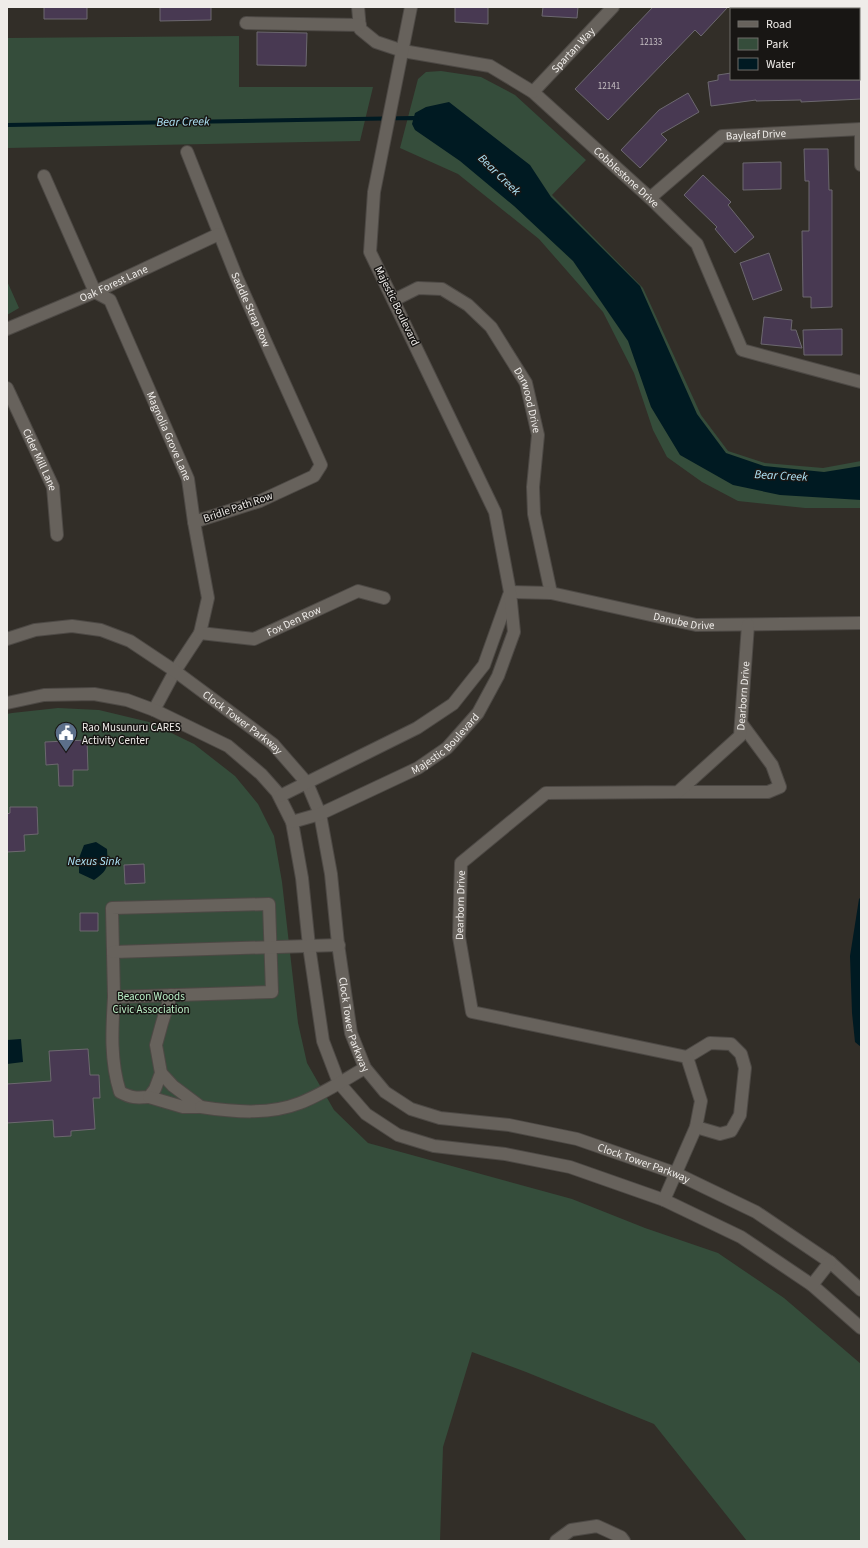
<svg xmlns="http://www.w3.org/2000/svg" width="868" height="1548" viewBox="0 0 868 1548" font-family="'Source Sans 3',sans-serif">
	<style>
		.green { fill: #354d3b }
		.water { fill: #001a22 }
		.lines { fill: none; stroke-linecap: round; stroke-linejoin: round }
		.stream { stroke: #001a22; stroke-width: 4 }
		.building { fill: #483952; stroke: #6c686f }
		.minor-casing { stroke: #4d4945; stroke-width: 14 }
		.minor { stroke: #67625c; stroke-width: 12 }
		.labels { text-anchor: middle; dominant-baseline: central; stroke-width: 3; stroke-linejoin: round; paint-order: stroke }
		.number-label { font-size: 9px; fill: #c5bfc3 }
		.street-label { font-size: 11px; fill: #efece9; stroke: #181614 }
		.poi-label { font-size: 11px; fill: #efece9; stroke: #181614; text-anchor: start }
		.park-label { font-size: 11px; fill: #bbefc6; stroke: #181614 }
		.water-label { font-size: 12px; font-style: italic; fill: #afe5f8; stroke: #181614 }
	</style>
	<rect width="100%" height="100%" fill="#322e28"/>
	<path class="green" d="M 239,36 L 239,87 L 373,87 L 360,141 L 7,148 L 7,38 Z
		M 441,71 L 481,77 L 515,95 L 586,160 L 552,195 L 643,288 L 701,415 L 728,451 L 765,463 L 823,468 L 861,461 L 861,508 L 805,508 L 738,501 L 702,482 L 667,457 L 653,430 L 634,373 L 603,312 L 539,239 L 458,174 L 400,148 L 418,79 L 426,72 Z
		M 7,281 L 19,308 L 7,315 Z
		M 58,708 L 99,710 L 149,722 L 194,744 L 235,776 L 258,804 L 274,836 L 282,882 L 298,1023 L 307,1063 L 334,1110 L 368,1143 L 572,1199 L 645,1228 L 718,1253 L 784,1298 L 861,1364 L 861,1541 L 747,1541 L 654,1424 L 526,1372 L 472,1352 L 443,1447 L 440,1541 L 7,1541 L 7,714 L 12,713 Z"/>
	<path class="water" d="M 449,102 L 530,165 L 551,197 L 640,286 L 697,414 L 726,453 L 764,466 L 824,472 L 861,466 L 861,500 L 780,495 L 733,485 L 680,455 L 651,407 L 628,341 L 573,261 L 514,206 L 460,161 L 415,130 L 412,124 L 415,113 L 426,107 Z
		M 96,842 L 107,849 C 108,866 109,870 94,880 L 79,873 L 79,858 L 84,845 Z
		M 861,897 L 861,1047 L 855,1042 L 852,1013 L 850,956 L 859,899 Z
		M 21,1039 L 23,1062 L 7,1064 L 7,1040 Z"/>
	<g class="lines">
		<path class="stream" d="M 7,125 L 413,118 L 417,119"/>
	</g>
	<path class="building" d="M 44,7 L 87,7 L 87,19 L 44,19 Z
		M 160,7 L 211,7 L 211,20 L 160,21 Z
		M 455,7 L 488,7 L 488,24 L 455,22 Z
		M 543,7 L 578,7 L 577,18 L 542,16 Z
		M 653,7 L 728,7 L 701,36 L 695,30 L 608,120 L 575,89 Z
		M 257,32 L 307,33 L 306,66 L 257,65 Z
		M 731,73 L 731,79 L 861,80 L 861,99 L 801,102 L 801,100 L 756,101 L 756,100 L 711,106 L 708,82 L 718,80 L 718,75 Z
		M 688,93 L 699,112 L 661,134 L 667,140 L 640,168 L 621,150 L 659,110 Z
		M 804,149 L 828,149 L 829,190 L 832,190 L 832,307 L 811,308 L 811,297 L 803,297 L 802,231 L 809,231 L 809,181 L 805,181 Z
		M 781,162 L 781,189 L 743,190 L 743,163 Z
		M 703,175 L 731,202 L 728,205 L 754,237 L 735,253 L 715,229 L 717,227 L 684,195 Z
		M 769,253 L 782,290 L 753,300 L 740,263 Z
		M 764,317 L 792,320 L 791,330 L 796,330 L 802,348 L 761,344 Z
		M 842,329 L 842,355 L 804,355 L 803,330 Z
		M 87,740 L 88,770 L 73,770 L 73,786 L 59,786 L 58,764 L 46,765 L 45,742 Z
		M 10,807 L 37,807 L 38,834 L 24,835 L 25,851 L 7,852 L 7,814 L 10,813 Z
		M 144,864 L 145,883 L 125,884 L 124,865 Z
		M 80,913 L 98,913 L 98,931 L 80,931 Z
		M 88,1049 L 90,1075 L 99,1075 L 100,1098 L 93,1098 L 95,1129 L 71,1131 L 71,1136 L 54,1137 L 53,1120 L 7,1123 L 7,1084 L 51,1081 L 49,1051 Z"/>
	<g class="lines">
		<g class="minor-casing">
			<g id="minor">
				<path id="s1" d="M 358,7 L 360,29 L 376,42 L 403,51 L 490,66 L 533,92 L 650,198 L 697,244 L 742,350 L 861,382"/>
				<path d="M 835,7 L 835,9"/>
				<path d="M 246,23 L 360,25"/>
				<path id="s2" d="M 533,92 L 613,7"/>
				<path d="M 861,129 L 861,165"/>
				<path id="s3" d="M 187,152 L 237,278 L 321,465 L 314,476 L 260,501 L 194,522"/>
				<path id="s4" d="M 44,176 L 95,292 L 110,300 L 188,479 L 194,522 L 208,598 L 200,633 L 175,671 L 154,710"/>
				<path id="s5" d="M 650,198 L 722,136 L 861,129"/>
				<path id="s6" d="M 394,300 L 418,288 L 442,289 L 468,305 L 491,327 L 526,383 L 538,435 L 533,487 L 534,514 L 551,593"/>
				<path id="s7" d="M 7,329 L 95,292 L 219,234"/>
				<path id="s8" d="M 7,388 L 53,487 L 57,535"/>
				<path id="s9" d="M 510,592 L 551,593 L 696,625 L 861,623"/>
				<path id="s10" d="M 200,633 L 254,639 L 358,591 L 384,598"/>
				<path id="s11" d="M 7,639 L 35,630 L 72,626 L 101,630 L 130,641 L 175,671 L 273,744 L 307,783 L 320,814 L 331,874 L 338,944 L 351,1033 L 365,1068 L 385,1092 L 411,1109 L 440,1118 L 509,1125 L 577,1139 L 675,1173 L 756,1212 L 830,1262 L 861,1290"/>
				<path d="M 7,703 L 44,695 L 94,694 L 127,700 L 154,710 L 228,746 L 261,774 L 277,792 L 292,822 L 302,878 L 309,946 L 323,1041 L 339,1083 L 366,1114 L 398,1135 L 434,1146 L 505,1154 L 570,1167 L 664,1200 L 741,1237 L 812,1285 L 861,1328"/>
				<path d="M 678,792 L 768,792 L 780,787 L 772,765 L 741,723"/>
				<path d="M 280,796 L 417,728 L 453,704 L 484,665 L 509,595"/>
				<path id="s12" d="M 292,822 L 320,814 L 418,768 L 447,748 L 478,713 L 498,676 L 514,632 L 510,592 L 495,512 L 370,252 L 374,192 L 411,7"/>
				<path d="M 269,904 L 272,992 L 114,997 L 112,908 Z"/>
				<path d="M 113,952 L 339,945"/>
				<path d="M 114,997 C 112,1029 110,1061 120,1092 C 131,1098 136,1098 149,1097 L 155,1089 L 161,1073 L 156,1045 L 162,1023 L 171,995"/>
				<path d="M 687,1057 L 710,1043 L 731,1044 L 741,1054 L 745,1068 L 740,1115 L 731,1131 L 720,1134 L 696,1127"/>
				<path d="M 149,1097 L 183,1107 L 201,1107 L 173,1086 L 161,1073"/>
				<path d="M 201,1107 C 234,1112 269,1115 300,1103 C 323,1094 344,1080 365,1068"/>
				<path id="s13" d="M 664,1200 L 696,1127 L 701,1101 L 687,1057 L 472,1012 L 459,937 L 461,863 L 546,793 L 678,792 L 740,736 L 748,625"/>
				<path d="M 812,1285 L 830,1262"/>
				<path d="M 556,1541 L 571,1530 L 597,1526 L 621,1537 L 624,1541"/>
			</g>
		</g>
		<use href="#minor" class="minor"/>
	</g>
	<defs>
		<g id="civic-pin" transform="scale(1.15)"><path d="M0 17L-7.5 6A9.5 9.5 0 1 1 7.5 6Z" fill="#5c6f8a" stroke="#181614"/><path d="M-.6-6.5H3V-4.5H.6V-3L4-1V1h2V6H-6V1h2V-1L-.6-3ZM-1.2 2.5V6h2.4V2.5Z" fill="#fff"/></g>
	</defs>
	<g fill-rule="evenodd">
		<use href="#civic-pin" x="66" y="733"/>
	</g>
	<g class="labels">
		<g class="number-label">
			<text x="651" y="42">12133</text>
			<text x="609" y="86">12141</text>
		</g>
		<g class="street-label">
			<text stroke="none"><textPath href="#s2" startOffset="58">Spartan Way</textPath></text>
			<text stroke="none"><textPath href="#s5" startOffset="129">Bayleaf Drive</textPath></text>
			<text stroke="none"><textPath href="#s1" startOffset="336">Cobblestone Drive</textPath></text>
			<text stroke="none"><textPath href="#s7" startOffset="116">Oak Forest Lane</textPath></text>
			<text transform="translate(397 306) rotate(64)">Majestic Boulevard</text>
			<text stroke="none"><textPath href="#s3" startOffset="170">Saddle Strap Row</textPath></text>
			<text stroke="none"><textPath href="#s6" startOffset="196">Darwood Drive</textPath></text>
			<text stroke="none"><textPath href="#s4" startOffset="292">Magnolia Grove Lane</textPath></text>
			<text stroke="none"><textPath href="#s8" startOffset="79">Cider Mill Lane</textPath></text>
			<text transform="translate(238 507) rotate(-19)">Bridle Path Row</text>
			<text stroke="none"><textPath href="#s9" startOffset="177">Danube Drive</textPath></text>
			<text stroke="none"><textPath href="#s10" startOffset="98">Fox Den Row</textPath></text>
			<text stroke="none"><textPath href="#s13" startOffset="888">Dearborn Drive</textPath></text>
			<text stroke="none"><textPath href="#s11" startOffset="266">Clock Tower Parkway</textPath></text>
			<text stroke="none"><textPath href="#s12" startOffset="174">Majestic Boulevard</textPath></text>
			<text stroke="none"><textPath href="#s13" startOffset="480">Dearborn Drive</textPath></text>
			<text stroke="none"><textPath href="#s11" startOffset="602">Clock Tower Parkway</textPath></text>
			<text stroke="none"><textPath href="#s11" startOffset="950">Clock Tower Parkway</textPath></text>
		</g>
		<g class="poi-label">
			<text x="82" y="727">Rao Musunuru CARES<tspan x="82" dy="13">Activity Center</tspan></text>
		</g>
		<g class="park-label">
			<text x="151" y="996">Beacon Woods<tspan x="151" dy="13">Civic Association</tspan></text>
		</g>
		<g class="water-label">
			<text transform="translate(183 122) rotate(-1)">Bear Creek</text>
			<text transform="translate(499 175) rotate(44)">Bear Creek</text>
			<text transform="translate(781 476) rotate(3)">Bear Creek</text>
			<text x="94" y="861">Nexus Sink</text>
		</g>
	</g>
	<rect width="868" height="1548" fill="none" stroke="#efece9" stroke-width="16"/>
	<rect x="730" y="8" width="130" height="72" fill="#181614" stroke="#6e6c69"/>
	<rect x="738" y="21" width="20" height="6" fill="#67625c" stroke="#6e6c69"/>
	<text x="766" y="28" font-size="12" fill="#efece9">Road</text>
	<rect x="738" y="38" width="20" height="12" fill="#354d3b" stroke="#6e6c69"/>
	<text x="766" y="48" font-size="12" fill="#efece9">Park</text>
	<rect x="738" y="58" width="20" height="12" fill="#001a22" stroke="#6e6c69"/>
	<text x="766" y="68" font-size="12" fill="#efece9">Water</text>
</svg>
